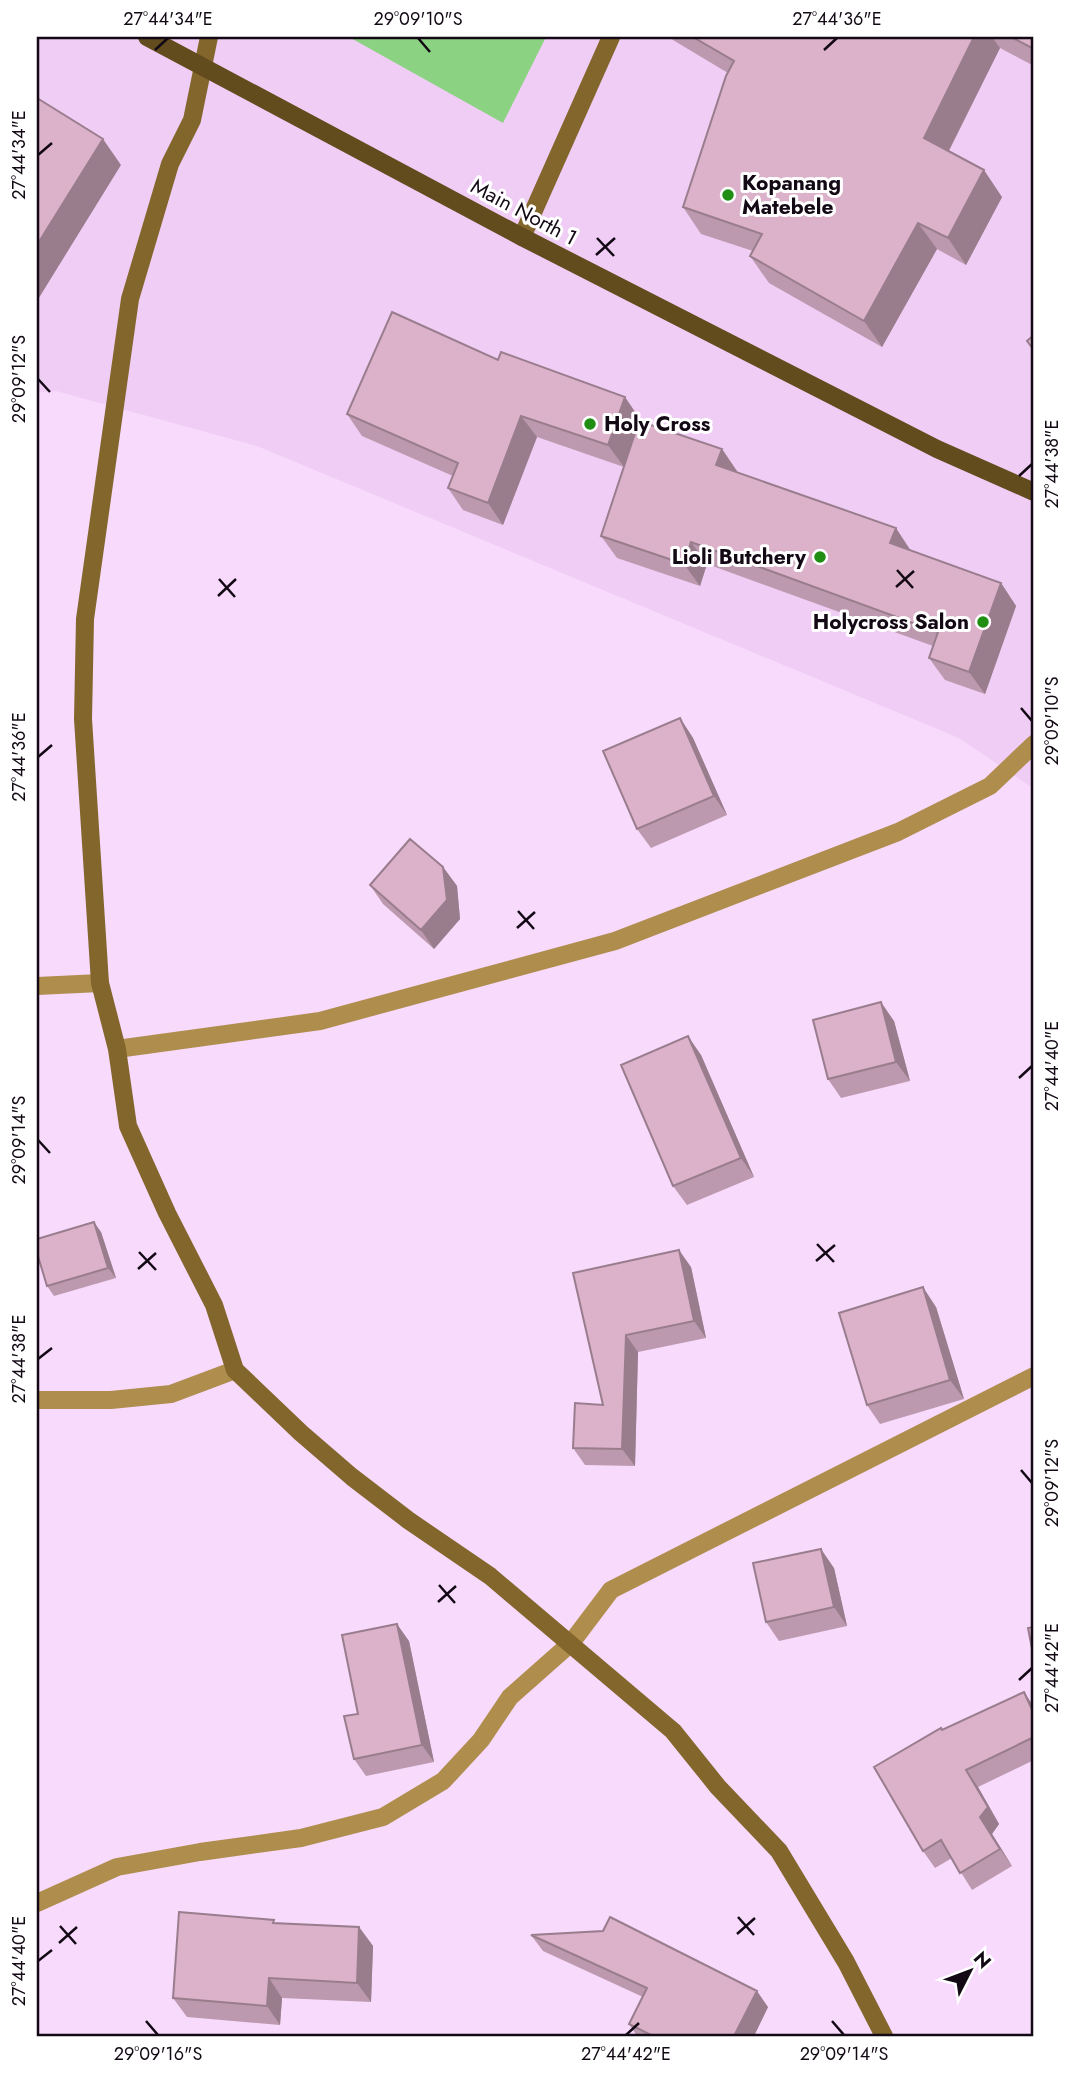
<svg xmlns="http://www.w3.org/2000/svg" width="1071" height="2073" viewBox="0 0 1071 2073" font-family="Jost,sans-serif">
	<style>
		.built { fill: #f0cdf5 }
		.green { fill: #8cd283 }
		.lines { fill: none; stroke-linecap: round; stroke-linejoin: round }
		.lane { stroke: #af8d4d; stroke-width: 18 }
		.street { stroke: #af8d4d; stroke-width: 18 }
		.secondary { stroke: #83662c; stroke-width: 18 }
		.primary { stroke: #624b1d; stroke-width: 18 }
		.wall { fill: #bc99ae }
		.shaded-wall { fill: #997d8d }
		.building { fill: #dbb2ca; stroke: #997d8d; stroke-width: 2 }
		.ticks { fill: none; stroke: #130915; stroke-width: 2.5 }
		.poi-dot { fill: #208e13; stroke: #fff; stroke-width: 2.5 }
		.labels { text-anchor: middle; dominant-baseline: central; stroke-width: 6; stroke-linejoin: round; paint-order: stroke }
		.poi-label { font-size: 21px; font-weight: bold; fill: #130915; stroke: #fff; text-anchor: start }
		.street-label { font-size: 21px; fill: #130915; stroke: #fff }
		.neatline { fill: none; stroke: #130915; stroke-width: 2.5 }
		.ticks-label { font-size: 18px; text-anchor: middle; fill: #130915 }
	</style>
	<rect width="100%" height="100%" fill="#f8dafd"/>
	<path class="built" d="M 37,37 L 1034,37 L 1034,789 L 959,738 L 257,446 L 56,391 L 37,392 Z"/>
	<path class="green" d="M 349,37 L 546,37 L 503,123 Z"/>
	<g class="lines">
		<path class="lane" d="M 117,1049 L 320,1021 L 615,941 L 898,832 L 990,786 L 1034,744"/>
		<path class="street" d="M 37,986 L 100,983
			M 37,1400 L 111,1400 L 171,1394 L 235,1370
			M 37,1903 L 117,1867 L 200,1852 L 301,1838 L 383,1817 L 443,1781 L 481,1740 L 510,1697 L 571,1643 L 611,1590 L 1034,1376"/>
		<path class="secondary" d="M 209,37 L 192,120 L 170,164 L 130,299 L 85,619 L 83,719 L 100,983 L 117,1049 L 128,1126 L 167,1213 L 214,1305 L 235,1370 L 301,1433 L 352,1477 L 408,1520 L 490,1576 L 673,1731 L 718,1787 L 779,1851 L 846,1962 L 884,2036
			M 522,237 L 611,37"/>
		<path class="primary" d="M 147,37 L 522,237 L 937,449 L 1034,492"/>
	</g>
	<path class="wall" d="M 670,37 L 1034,37 L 1034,66 L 1000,48 L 949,151 L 1002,197 L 966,265 L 937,249 L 882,347 L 769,283 L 750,256 L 753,251 L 701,234 L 683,207 L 728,73 L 673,40 Z
		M 498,360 L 640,419 L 639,422 L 722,449 L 737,472 L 911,551 L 1001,583 L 1016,606 L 985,694 L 945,680 L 929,658 L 933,646 L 707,564 L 700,586 L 617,558 L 601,536 L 624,467 L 537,437 L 503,525 L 463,510 L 448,488 L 453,476 L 362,436 L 347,414 Z
		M 680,718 L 693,738 L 727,815 L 651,848 L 637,829 Z
		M 443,867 L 457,886 L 460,919 L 434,949 L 383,904 L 370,885 Z
		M 894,1021 L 910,1081 L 841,1098 L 828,1079 Z
		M 701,1055 L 754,1177 L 687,1205 L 673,1186 Z
		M 101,1232 L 116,1278 L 54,1296 L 47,1286 Z
		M 691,1267 L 706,1338 L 638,1352 L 635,1466 L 585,1465 L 573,1448 L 603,1405 L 573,1273 Z
		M 936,1307 L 964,1399 L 880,1424 L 867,1405 Z
		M 834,1568 L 847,1626 L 779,1641 L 766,1622 Z
		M 409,1641 L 434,1762 L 366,1776 L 354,1759 L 358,1714 Z
		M 1024,1692 L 1034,1707 L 1034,1760 L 978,1787 L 999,1824 L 992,1834 L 1012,1866 L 972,1890 L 952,1858 L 935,1868 L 923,1851 L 942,1730 Z
		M 276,1923 L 359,1927 L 373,1946 L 371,2002 L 282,1998 L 280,2025 L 187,2017 L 173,1998 Z
		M 531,1935 L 768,2007 L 754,2036 L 637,2036 L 629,2024 L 643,1997 L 543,1951 Z"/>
	<path class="shaded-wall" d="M 974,37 L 992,37 L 1000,48 L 942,164 L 924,138 Z
		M 103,139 L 121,165 L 37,301 L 37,245 Z
		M 984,170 L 1002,197 L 966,265 L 948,238 Z
		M 918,223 L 937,249 L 882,347 L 864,321 Z
		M 625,397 L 640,419 L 624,467 L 608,445 Z
		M 521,416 L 537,437 L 503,525 L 488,503 Z
		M 722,449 L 737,471 L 732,487 L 716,465 Z
		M 896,528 L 911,551 L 890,543 Z
		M 691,542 L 707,564 L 700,586 L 684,564 Z
		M 1001,583 L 1016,606 L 985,694 L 969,672 Z
		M 680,718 L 693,738 L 727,815 L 714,796 Z
		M 443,867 L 457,886 L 460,919 L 434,949 L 421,930 Z
		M 881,1002 L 894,1021 L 910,1081 L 896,1062 Z
		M 688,1036 L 701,1055 L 754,1177 L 741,1158 Z
		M 94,1222 L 101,1232 L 116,1278 L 108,1268 Z
		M 679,1250 L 691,1267 L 706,1338 L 694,1321 Z
		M 923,1287 L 936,1307 L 964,1399 L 950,1380 Z
		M 626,1335 L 638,1352 L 635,1466 L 622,1449 Z
		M 821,1549 L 834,1568 L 847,1626 L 834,1607 Z
		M 397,1624 L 409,1641 L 434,1762 L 422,1745 Z
		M 1024,1692 L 1034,1707 L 1034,1714 Z
		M 966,1770 L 978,1787 L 999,1824 L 992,1834 L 1012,1866 L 1000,1849 L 980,1817 Z
		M 359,1927 L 373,1946 L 371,2002 L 357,1983 Z
		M 269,1978 L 282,1998 L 280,2025 L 267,2006 Z
		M 757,1991 L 768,2007 L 754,2036 L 734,2036 Z"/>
	<path class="building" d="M 693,37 L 974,37 L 924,138 L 984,170 L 948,238 L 918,223 L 864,321 L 750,256 L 762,234 L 683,207 L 726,76 L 734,61 Z
		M 1011,37 L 1034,37 L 1034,49 Z
		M 37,98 L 103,139 L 37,245 Z
		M 392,312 L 498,360 L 501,352 L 625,397 L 608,445 L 521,416 L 488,503 L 448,488 L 458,463 L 347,414 Z
		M 1034,335 L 1034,350 L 1027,341 Z
		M 639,421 L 722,449 L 716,465 L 896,528 L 890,543 L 1001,583 L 969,672 L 929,658 L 938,632 L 691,542 L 684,564 L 601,536 Z
		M 680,718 L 714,796 L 637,829 L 603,751 Z
		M 410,839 L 443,867 L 447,900 L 421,930 L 370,885 Z
		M 881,1002 L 896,1062 L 828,1079 L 813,1020 Z
		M 688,1036 L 741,1158 L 673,1186 L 621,1065 Z
		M 94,1222 L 108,1268 L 47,1286 L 37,1253 L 37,1239 Z
		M 679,1250 L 694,1321 L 626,1335 L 622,1449 L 573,1448 L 575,1403 L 603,1405 L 573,1273 Z
		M 923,1287 L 950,1380 L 867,1405 L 839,1313 Z
		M 821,1549 L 834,1607 L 766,1622 L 753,1563 Z
		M 397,1624 L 422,1745 L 354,1759 L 344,1716 L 358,1714 L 342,1635 Z
		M 1034,1627 L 1034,1659 L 1028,1628 Z
		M 1024,1692 L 1034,1714 L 1034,1737 L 966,1770 L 988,1807 L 980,1817 L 1000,1849 L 960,1873 L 941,1840 L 923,1851 L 874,1767 L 941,1728 L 942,1730 Z
		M 179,1912 L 274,1920 L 273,1923 L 359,1927 L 357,1983 L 269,1978 L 267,2006 L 173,1998 Z
		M 610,1917 L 757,1991 L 734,2036 L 653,2036 L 629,2024 L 647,1988 L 531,1935 L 603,1931 Z"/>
	<path class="ticks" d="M 418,38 L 430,52M 155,50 L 168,38M 824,50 L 837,38M 38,155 L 52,143M 597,238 L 614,256M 596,255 L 615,238M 38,379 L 50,392M 1019,476 L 1032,464M 897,570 L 913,588M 219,579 L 235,597M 896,587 L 914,571M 218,596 L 236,579M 1021,708 L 1032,721M 38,757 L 52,745M 518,911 L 534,929M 517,928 L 535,912M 1019,1078 L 1032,1066M 38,1140 L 50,1153M 817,1244 L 834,1262M 139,1252 L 156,1270M 816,1261 L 835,1245M 138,1269 L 156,1253M 38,1359 L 52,1348M 1021,1470 L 1032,1483M 439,1585 L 455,1603M 438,1602 L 456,1586M 1019,1680 L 1032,1668M 738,1917 L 754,1935M 60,1926 L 76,1944M 737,1934 L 755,1918M 59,1943 L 77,1927M 38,1961 L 52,1950M 146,2021 L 158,2035M 832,2021 L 844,2035M 626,2035 L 639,2023"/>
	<g class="poi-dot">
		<circle cx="728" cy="195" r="7"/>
		<circle cx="590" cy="424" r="7"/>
		<circle cx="820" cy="557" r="7"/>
		<circle cx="983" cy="622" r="7"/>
	</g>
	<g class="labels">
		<g class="poi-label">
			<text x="742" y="183">Kopanang<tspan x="742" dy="24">Matebele</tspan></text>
			<text x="604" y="424">Holy Cross</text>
			<text x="806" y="557" text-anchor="end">Lioli Butchery</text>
			<text x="969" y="622" text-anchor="end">Holycross Salon</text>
		</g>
		<g class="street-label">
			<text transform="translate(524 212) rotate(28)">Main North 1</text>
		</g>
	</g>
	<rect width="1071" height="2073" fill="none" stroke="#ffffff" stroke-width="77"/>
	<g transform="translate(970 1971) rotate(48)" stroke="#ffffff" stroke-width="5" paint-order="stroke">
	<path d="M0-5L12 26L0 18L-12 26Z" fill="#130915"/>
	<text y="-10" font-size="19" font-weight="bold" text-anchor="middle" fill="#130915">N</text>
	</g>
	<rect x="38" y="38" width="994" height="1997" class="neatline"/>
	<g class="ticks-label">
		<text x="168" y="25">27°44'34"E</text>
		<text x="418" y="25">29°09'10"S</text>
		<text x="837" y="25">27°44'36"E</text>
		<text transform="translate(19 155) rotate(-90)" y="6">27°44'34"E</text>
		<text transform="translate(19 379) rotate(-90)" y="6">29°09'12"S</text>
		<text transform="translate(1052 464) rotate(-90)" y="6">27°44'38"E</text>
		<text transform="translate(1052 721) rotate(-90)" y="6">29°09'10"S</text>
		<text transform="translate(19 757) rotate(-90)" y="6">27°44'36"E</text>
		<text transform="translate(1052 1066) rotate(-90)" y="6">27°44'40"E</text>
		<text transform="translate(19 1140) rotate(-90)" y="6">29°09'14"S</text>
		<text transform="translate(19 1359) rotate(-90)" y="6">27°44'38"E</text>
		<text transform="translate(1052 1483) rotate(-90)" y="6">29°09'12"S</text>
		<text transform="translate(1052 1668) rotate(-90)" y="6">27°44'42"E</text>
		<text transform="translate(19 1961) rotate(-90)" y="6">27°44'40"E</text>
		<text x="158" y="2060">29°09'16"S</text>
		<text x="626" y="2060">27°44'42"E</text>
		<text x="844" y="2060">29°09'14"S</text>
	</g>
</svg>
